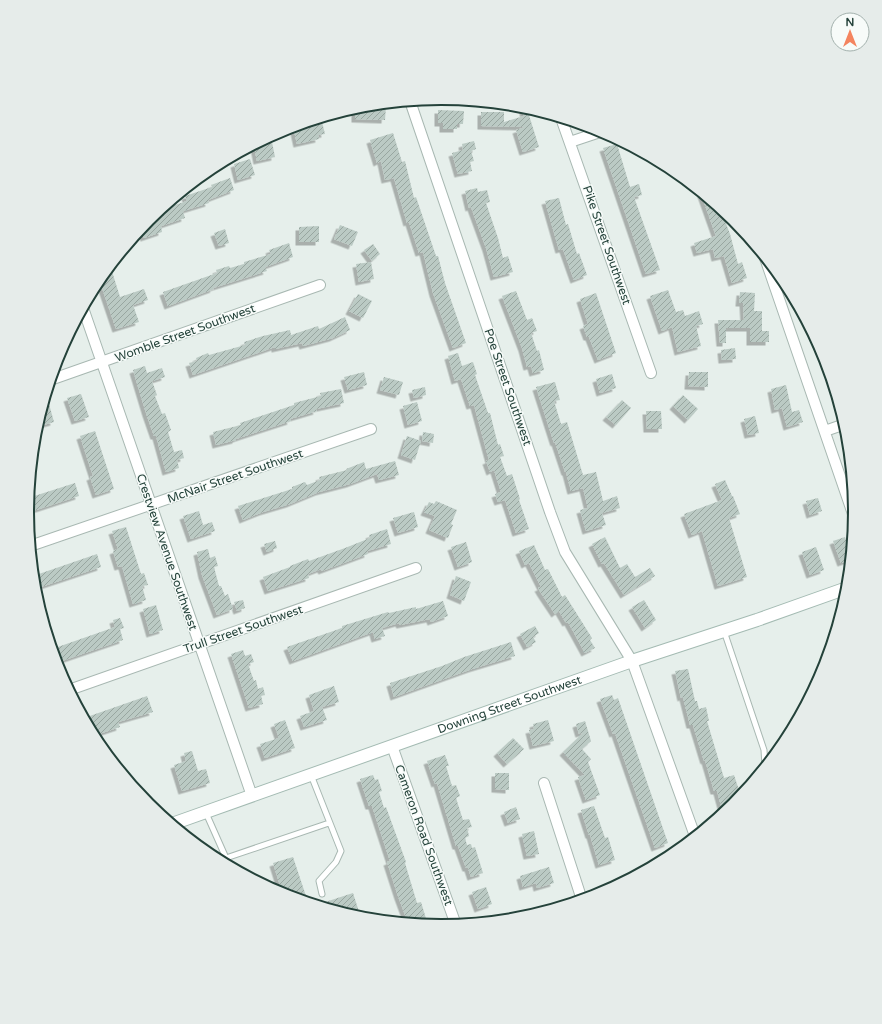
<svg xmlns="http://www.w3.org/2000/svg" width="882" height="1024" viewBox="0 0 882 1024" font-family="'Varela Round',sans-serif">
	<style>
		.building { fill: url(#building-hatch); filter: url(#shadow) }
		.lines { fill: none; stroke-linecap: round; stroke-linejoin: round }
		.lane-casing { stroke: #a8b8b2; stroke-width: 7 }
		.street-casing { stroke: #a8b8b2; stroke-width: 12 }
		.secondary-casing { stroke: #a4bbb3; stroke-width: 14 }
		.lane { stroke: #fff; stroke-width: 5 }
		.street { stroke: #fff; stroke-width: 10 }
		.secondary { stroke: #fff; stroke-width: 12 }
		.labels { text-anchor: middle; dominant-baseline: central; stroke-width: 3; stroke-linejoin: round; paint-order: stroke }
		.street-label { font-size: 12px; fill: #24423a; stroke: #f7fbf9 }
		.rim { fill: none; stroke: #24423a; stroke-width: 2 }
	</style>
	<defs>
		<pattern id="building-hatch" width="6" height="6" patternUnits="userSpaceOnUse"><rect width="6" height="6" fill="#bbcac4"/><path d="M-1 1l2-2M0 6l6-6M5 7l2-2" fill="none" stroke="#98a6a0"/></pattern>
		<filter id="shadow"><feDropShadow dx="-3.5" dy="3.5" stdDeviation="0" flood-color="#0004"/></filter>
	</defs>
	<rect width="100%" height="100%" fill="#e6efeb"/>
	<path class="building" d="M 361,106 L 386,106 L 385,120 L 355,119 L 355,107 Z
		M 527,109 L 539,147 L 523,152 L 516,130 L 525,127 L 481,126 L 481,112 L 504,112 L 504,122 L 524,116 L 523,110 Z
		M 438,110 L 464,111 L 463,124 L 457,124 L 457,129 L 443,129 L 443,123 L 438,123 Z
		M 321,118 L 325,134 L 318,135 L 319,139 L 297,144 L 293,126 Z
		M 393,133 L 402,162 L 405,161 L 414,198 L 416,197 L 436,256 L 438,256 L 445,283 L 466,343 L 453,348 L 433,293 L 423,252 L 419,253 L 409,222 L 407,223 L 394,178 L 385,180 L 381,161 L 377,163 L 370,140 Z
		M 474,141 L 476,149 L 471,151 L 474,161 L 470,162 L 472,171 L 458,174 L 452,153 L 463,150 L 462,144 Z
		M 272,142 L 275,157 L 257,161 L 254,146 Z
		M 617,144 L 630,187 L 639,184 L 642,195 L 634,197 L 660,270 L 646,274 L 603,148 Z
		M 250,159 L 255,175 L 238,180 L 234,164 Z
		M 230,178 L 234,190 L 208,200 L 209,203 L 183,211 L 185,218 L 161,226 L 162,232 L 144,238 L 141,228 L 147,221 L 165,216 L 163,209 L 187,201 L 185,196 L 212,187 L 211,185 Z
		M 477,188 L 478,192 L 487,190 L 490,202 L 486,203 L 498,238 L 503,258 L 508,256 L 513,272 L 494,277 L 486,248 L 471,207 L 469,208 L 465,191 Z
		M 700,191 L 720,208 L 730,234 L 738,264 L 742,262 L 747,278 L 732,283 L 724,256 L 715,258 L 713,249 L 697,253 L 694,243 L 716,236 Z
		M 559,198 L 566,225 L 568,224 L 577,254 L 579,253 L 587,275 L 574,280 L 563,249 L 559,250 L 545,201 Z
		M 340,225 L 358,232 L 352,246 L 334,239 Z
		M 319,226 L 319,242 L 299,242 L 299,227 Z
		M 225,229 L 229,243 L 219,246 L 214,233 Z
		M 289,243 L 293,257 L 265,267 L 267,271 L 213,288 L 214,289 L 168,306 L 163,292 L 217,273 L 216,270 L 229,266 L 230,268 L 244,264 L 244,262 L 271,254 L 269,250 Z
		M 373,244 L 380,254 L 372,261 L 364,250 Z
		M 371,262 L 374,279 L 359,282 L 356,264 Z
		M 110,265 L 120,297 L 144,289 L 148,300 L 133,305 L 139,322 L 116,329 L 99,279 Z
		M 668,290 L 676,312 L 683,310 L 685,316 L 699,311 L 703,324 L 696,326 L 701,346 L 678,352 L 672,327 L 662,331 L 650,296 Z
		M 516,291 L 527,320 L 532,318 L 537,331 L 531,333 L 537,351 L 539,350 L 544,370 L 533,373 L 531,366 L 527,367 L 522,348 L 502,296 Z
		M 740,292 L 755,293 L 754,311 L 762,311 L 762,331 L 769,331 L 769,342 L 750,342 L 750,328 L 726,328 L 726,343 L 720,343 L 718,320 L 744,320 L 743,303 L 739,303 Z
		M 596,293 L 616,353 L 598,360 L 589,337 L 587,337 L 583,326 L 588,324 L 580,299 Z
		M 358,294 L 372,301 L 363,318 L 349,311 Z
		M 345,317 L 350,330 L 333,338 L 303,346 L 302,343 L 275,349 L 275,347 L 193,375 L 189,363 L 197,361 L 196,358 L 208,353 L 209,355 L 245,345 L 244,342 L 263,336 L 290,330 L 291,335 L 318,326 L 319,329 Z
		M 735,348 L 736,359 L 722,360 L 721,350 Z
		M 458,353 L 462,366 L 473,362 L 477,374 L 475,375 L 488,413 L 490,413 L 498,445 L 500,444 L 504,456 L 500,457 L 507,476 L 512,474 L 520,499 L 519,500 L 529,529 L 516,533 L 505,500 L 498,502 L 495,494 L 501,492 L 494,470 L 490,472 L 486,461 L 489,460 L 474,405 L 470,406 L 461,379 L 455,381 L 448,356 Z
		M 145,366 L 147,373 L 162,368 L 165,377 L 152,381 L 157,395 L 155,396 L 162,414 L 165,413 L 171,430 L 168,432 L 174,452 L 182,450 L 184,458 L 177,460 L 179,468 L 166,472 L 156,436 L 154,436 L 146,413 L 133,370 Z
		M 364,372 L 367,385 L 348,390 L 344,377 Z
		M 689,372 L 708,372 L 708,387 L 688,386 Z
		M 612,374 L 616,388 L 600,393 L 596,379 Z
		M 384,377 L 403,382 L 399,395 L 380,390 Z
		M 555,382 L 560,400 L 554,401 L 561,424 L 567,422 L 583,475 L 596,472 L 603,501 L 617,496 L 620,508 L 602,513 L 606,525 L 586,531 L 580,510 L 588,508 L 583,488 L 571,491 L 566,472 L 565,472 L 555,442 L 554,443 L 536,387 Z
		M 786,385 L 792,412 L 799,410 L 803,422 L 787,427 L 782,408 L 775,410 L 771,389 Z
		M 425,387 L 426,395 L 414,398 L 412,390 Z
		M 341,389 L 344,403 L 316,409 L 317,411 L 290,419 L 291,421 L 236,439 L 236,440 L 216,445 L 213,432 L 241,425 L 240,423 L 294,405 L 294,403 L 321,396 L 320,393 Z
		M 81,394 L 89,417 L 75,421 L 67,398 Z
		M 683,395 L 698,409 L 688,420 L 673,406 Z
		M 622,400 L 631,408 L 616,425 L 606,417 Z
		M 417,402 L 422,421 L 408,425 L 403,406 Z
		M 49,404 L 54,422 L 36,427 L 42,406 Z
		M 646,411 L 661,411 L 662,429 L 647,429 Z
		M 755,416 L 759,433 L 748,435 L 744,419 Z
		M 95,431 L 114,489 L 96,495 L 90,477 L 93,476 L 80,436 Z
		M 423,432 L 434,434 L 433,443 L 422,441 Z
		M 407,436 L 421,441 L 415,460 L 401,455 Z
		M 395,461 L 399,475 L 379,480 L 377,474 L 350,484 L 319,492 L 290,504 L 263,512 L 243,520 L 238,506 L 292,489 L 292,487 L 305,482 L 307,485 L 320,480 L 319,477 L 347,470 L 346,469 L 364,462 L 366,469 Z
		M 725,480 L 732,496 L 733,496 L 740,514 L 729,518 L 747,577 L 718,586 L 702,531 L 692,535 L 684,514 L 722,500 L 715,484 Z
		M 75,483 L 79,496 L 27,513 L 28,498 Z
		M 818,498 L 822,511 L 810,515 L 806,501 Z
		M 436,501 L 457,510 L 451,524 L 453,525 L 448,538 L 429,530 L 435,516 L 424,512 L 429,502 L 434,504 Z
		M 199,511 L 203,525 L 212,522 L 215,531 L 191,539 L 183,516 Z
		M 414,512 L 418,527 L 398,533 L 393,518 Z
		M 126,527 L 141,574 L 144,573 L 148,585 L 142,586 L 146,600 L 133,604 L 122,566 L 118,567 L 113,551 L 118,549 L 112,531 Z
		M 387,529 L 391,544 L 367,551 L 368,554 L 322,571 L 321,569 L 308,574 L 309,578 L 268,591 L 263,577 L 290,567 L 290,566 L 308,559 L 309,561 L 345,548 L 370,538 L 369,535 Z
		M 605,537 L 620,568 L 627,564 L 635,577 L 650,568 L 655,576 L 624,595 L 604,563 L 602,564 L 592,544 Z
		M 845,537 L 851,553 L 850,560 L 841,563 L 833,541 Z
		M 275,541 L 277,548 L 267,552 L 264,544 Z
		M 466,542 L 472,562 L 458,567 L 451,547 Z
		M 534,545 L 545,570 L 548,569 L 562,597 L 565,595 L 592,638 L 590,640 L 595,648 L 585,653 L 568,622 L 566,623 L 559,611 L 555,614 L 541,593 L 538,588 L 541,587 L 529,563 L 525,565 L 519,551 Z
		M 816,547 L 824,570 L 810,575 L 802,552 Z
		M 208,549 L 210,558 L 215,556 L 218,566 L 214,567 L 219,586 L 221,586 L 225,596 L 228,594 L 233,609 L 217,615 L 202,575 L 197,552 Z
		M 97,554 L 101,567 L 35,589 L 33,576 Z
		M 456,576 L 471,582 L 464,601 L 450,595 Z
		M 243,600 L 245,608 L 237,611 L 234,602 Z
		M 644,600 L 656,620 L 645,628 L 632,607 Z
		M 443,601 L 448,616 L 431,622 L 430,619 L 400,625 L 399,623 L 382,628 L 385,636 L 375,639 L 373,632 L 293,661 L 287,647 L 342,628 L 342,626 L 388,612 L 389,613 L 416,607 L 416,609 Z
		M 156,605 L 163,630 L 150,634 L 143,609 Z
		M 120,618 L 124,628 L 120,629 L 123,640 L 56,663 L 52,649 L 115,627 L 113,620 Z
		M 535,626 L 539,633 L 533,637 L 536,642 L 527,647 L 520,634 Z
		M 511,642 L 515,656 L 472,669 L 394,697 L 390,683 L 442,666 L 464,657 Z
		M 243,650 L 245,656 L 251,654 L 254,662 L 248,664 L 254,681 L 256,680 L 258,689 L 263,687 L 265,695 L 261,696 L 263,704 L 249,708 L 231,654 Z
		M 688,669 L 695,701 L 697,701 L 699,709 L 706,707 L 709,721 L 707,721 L 724,778 L 734,775 L 741,796 L 734,805 L 723,813 L 717,791 L 714,791 L 705,760 L 704,761 L 693,725 L 690,725 L 683,697 L 681,698 L 675,671 Z
		M 334,686 L 339,702 L 322,707 L 327,720 L 304,727 L 300,716 L 314,711 L 309,695 Z
		M 612,695 L 614,700 L 618,698 L 668,843 L 655,848 L 615,733 L 613,734 L 600,699 Z
		M 147,696 L 153,712 L 118,722 L 120,727 L 93,736 L 84,718 Z
		M 285,720 L 295,748 L 265,758 L 260,744 L 279,738 L 274,724 Z
		M 548,720 L 554,741 L 533,746 L 529,730 L 534,729 L 533,724 Z
		M 585,721 L 591,741 L 582,749 L 591,759 L 588,762 L 600,795 L 586,800 L 578,777 L 585,775 L 563,752 L 583,733 L 579,734 L 576,724 Z
		M 513,738 L 524,749 L 507,764 L 497,753 Z
		M 192,751 L 198,771 L 206,769 L 210,783 L 182,791 L 174,765 L 186,761 L 184,753 Z
		M 445,755 L 449,766 L 446,766 L 452,786 L 456,785 L 460,796 L 456,798 L 462,817 L 463,820 L 469,819 L 472,827 L 467,828 L 469,836 L 465,838 L 467,845 L 471,844 L 472,848 L 475,847 L 483,873 L 471,877 L 468,868 L 466,868 L 458,846 L 456,846 L 437,783 L 435,784 L 427,761 Z
		M 495,773 L 509,773 L 509,790 L 495,789 Z
		M 373,775 L 375,780 L 378,779 L 382,791 L 379,792 L 384,808 L 386,807 L 406,862 L 405,863 L 417,903 L 421,902 L 428,925 L 408,923 L 398,896 L 387,862 L 390,861 L 372,806 L 369,806 L 360,779 Z
		M 594,806 L 605,838 L 608,837 L 615,860 L 599,865 L 590,835 L 589,835 L 581,810 Z
		M 516,807 L 520,819 L 508,823 L 504,812 Z
		M 534,831 L 539,854 L 527,856 L 522,834 Z
		M 293,857 L 308,902 L 283,895 L 273,863 Z
		M 549,867 L 554,883 L 537,888 L 536,883 L 523,887 L 520,876 Z
		M 486,887 L 492,904 L 478,909 L 472,892 Z
		M 353,893 L 361,918 L 316,905 Z"/>
	<g class="lines">
		<g class="lane-casing">
			<path id="lane" d="M 724,631 L 764,750 L 765,766
				M 311,775 L 341,851 L 336,862 L 319,881 L 322,894
				M 206,813 L 226,858 L 329,823
				M 226,858 L 229,866"/>
		</g>
		<g class="street-casing">
			<path id="street" d="M 410,101 L 550,512 L 565,552 L 632,661 L 695,836
				M 561,118 L 651,373
				M 570,142 L 603,131
				M 765,258 L 854,517
				M 83,308 L 252,796
				M 50,380 L 320,285
				M 825,431 L 845,424
				M 30,546 L 371,429
				M 69,690 L 416,568
				M 392,746 L 456,925
				M 544,783 L 582,900"/>
		</g>
		<g class="secondary-casing">
			<g id="secondary">
				<path id="s1" d="M 172,824 L 632,661 L 757,620 L 847,588"/>
			</g>
		</g>
		<use href="#lane" class="lane"/>
		<use href="#street" class="street"/>
		<use href="#secondary" class="secondary"/>
	</g>
	<g class="labels">
		<g class="street-label">
			<text transform="translate(607 245) rotate(71)">Pike Street Southwest</text>
			<text transform="translate(185 333) rotate(-20)">Womble Street Southwest</text>
			<text transform="translate(508 387) rotate(71)">Poe Street Southwest</text>
			<text transform="translate(235 476) rotate(-19)">McNair Street Southwest</text>
			<text transform="translate(167 552) rotate(71)">Crestview Avenue Southwest</text>
			<text transform="translate(243 629) rotate(-19)">Trull Street Southwest</text>
			<text stroke="none"><textPath href="#s1" startOffset="358">Downing Street Southwest</textPath></text>
			<text transform="translate(424 835) rotate(70)">Cameron Road Southwest</text>
		</g>
	</g>
	<path d="M0 0H882V1024H0ZM34 512a407 407 0 1 1 814 0a407 407 0 1 1-814 0Z" fill="#e6ecea" fill-rule="evenodd"/>
	<path class="rim" d="M34 512a407 407 0 1 1 814 0a407 407 0 1 1-814 0Z"/>
	<g transform="translate(850 32)"><circle r="19" fill="#f7fbf9" stroke="#a3b1ad"/>
	<path d="M0-3L7 15L0 10L-7 15Z" fill="#f4845f"/>
	<text y="-6" font-size="11" font-weight="bold" text-anchor="middle" fill="#24423a">N</text>
	</g>
</svg>
